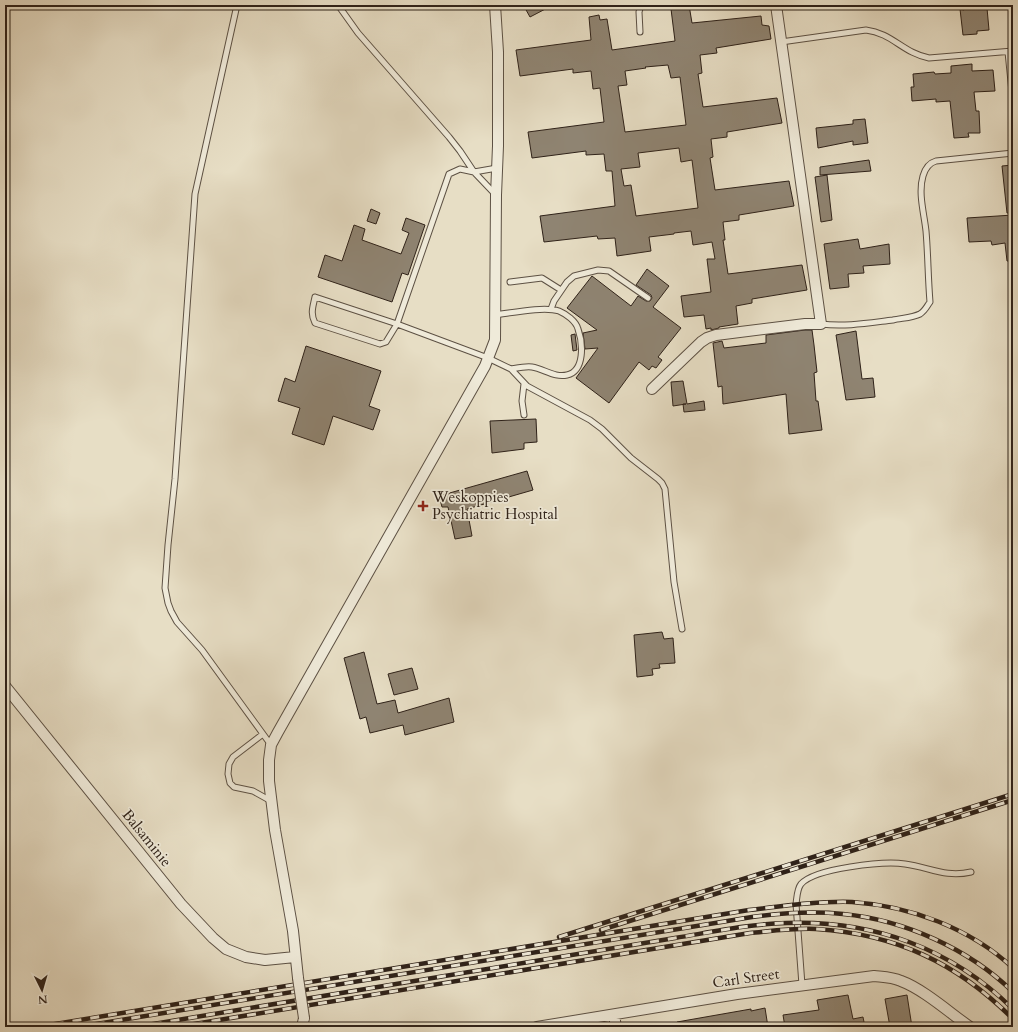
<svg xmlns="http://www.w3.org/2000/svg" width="1018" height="1032" viewBox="0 0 1018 1032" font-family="Cardo,serif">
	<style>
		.building { fill: #8f8472; stroke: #2f2219; fill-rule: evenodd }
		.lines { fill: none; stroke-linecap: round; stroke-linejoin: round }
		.lane-casing { stroke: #5d5144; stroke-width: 7 }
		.street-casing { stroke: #5d5144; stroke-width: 12 }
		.lane { stroke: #efead9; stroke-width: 5 }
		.street { stroke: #efead9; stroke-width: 10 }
		.rail-casing { stroke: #2f2219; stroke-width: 4.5 }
		.rail { stroke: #efead9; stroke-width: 3; stroke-dasharray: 9; stroke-linecap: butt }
		.street-bridge-casing { stroke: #5d5144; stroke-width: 12; stroke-linecap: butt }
		.street-bridge { stroke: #efead9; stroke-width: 10 }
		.poi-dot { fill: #8f2418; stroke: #efead9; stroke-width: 1.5 }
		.labels { text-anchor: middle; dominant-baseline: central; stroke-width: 3.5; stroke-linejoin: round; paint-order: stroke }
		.poi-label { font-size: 15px; fill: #2f2219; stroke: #efead9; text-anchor: start }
		.street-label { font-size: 15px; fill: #2f2219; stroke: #efead9 }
	</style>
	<rect width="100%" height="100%" fill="#e7dec5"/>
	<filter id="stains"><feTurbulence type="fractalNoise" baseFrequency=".005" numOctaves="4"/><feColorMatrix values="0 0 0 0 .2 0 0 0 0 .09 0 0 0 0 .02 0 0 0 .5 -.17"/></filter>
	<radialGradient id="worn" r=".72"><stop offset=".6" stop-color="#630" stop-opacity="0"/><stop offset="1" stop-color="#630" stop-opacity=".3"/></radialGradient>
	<path class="building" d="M 530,5 L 553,5 L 530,17 L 525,8 Z
		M 678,5 L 689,5 L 692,23 L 761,16 L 762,25 L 769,26 L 771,39 L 716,48 L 717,53 L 700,55 L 702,73 L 698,74 L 703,107 L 777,98 L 782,123 L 727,132 L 727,137 L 711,139 L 713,157 L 710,158 L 715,190 L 789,181 L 794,206 L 739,215 L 739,220 L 723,222 L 725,240 L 723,240 L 728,274 L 802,265 L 807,290 L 752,299 L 752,303 L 736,306 L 738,324 L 719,327 L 719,328 L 711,330 L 711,328 L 706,329 L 704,315 L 684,317 L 681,296 L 711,292 L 707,259 L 715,259 L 712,242 L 693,245 L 691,231 L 674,233 L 674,234 L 649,237 L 651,251 L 617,256 L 615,238 L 598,239 L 597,236 L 544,242 L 540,216 L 615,206 L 612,171 L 606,171 L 604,154 L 586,155 L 586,151 L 532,158 L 528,132 L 604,122 L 600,88 L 593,89 L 591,71 L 573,73 L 573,69 L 520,76 L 516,50 L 591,40 L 589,17 L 599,15 L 600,20 L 607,19 L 612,50 L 675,41 L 671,9 L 679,8 ZM 668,65 L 671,78 L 680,77 L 686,125 L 625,132 L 618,86 L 627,85 L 625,71 L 646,68 L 645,67 ZM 679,148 L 681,162 L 692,160 L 698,208 L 636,216 L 631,185 L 624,186 L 621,169 L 640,167 L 638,153 Z
		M 963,5 L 984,5 L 984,9 L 987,8 L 989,30 L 977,31 L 977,34 L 963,35 L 960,9 L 964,10 Z
		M 972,64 L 972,71 L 993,70 L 995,91 L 974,92 L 976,111 L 979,111 L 980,133 L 968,133 L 969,137 L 954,138 L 950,101 L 936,102 L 936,99 L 912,101 L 911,87 L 914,87 L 913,74 L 934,72 L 935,74 L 951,73 L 951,66 Z
		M 865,119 L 868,143 L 853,145 L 853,141 L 818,148 L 816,128 L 853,124 L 853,120 Z
		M 869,160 L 871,171 L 820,175 L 820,167 Z
		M 1013,165 L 1013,213 L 1007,213 L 1002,166 Z
		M 827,175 L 832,220 L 821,222 L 815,177 Z
		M 371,209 L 380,213 L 376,224 L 367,221 Z
		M 1013,215 L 1013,261 L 1007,261 L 1005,243 L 992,245 L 991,241 L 969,242 L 967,218 Z
		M 406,218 L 425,225 L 408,275 L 402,273 L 392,302 L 318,277 L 325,255 L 342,261 L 354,225 L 365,229 L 362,240 L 401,254 L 409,233 L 402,230 Z
		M 858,239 L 860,249 L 889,244 L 890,264 L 863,266 L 864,273 L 848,274 L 849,287 L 830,289 L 824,244 Z
		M 647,269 L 669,286 L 653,307 L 681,328 L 658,357 L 662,360 L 656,368 L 652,366 L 649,370 L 639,362 L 609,403 L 576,378 L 598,348 L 585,349 L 583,333 L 597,330 L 567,308 L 592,276 L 631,306 L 638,296 L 646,301 L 650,301 L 652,298 L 651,295 L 636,285 Z
		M 805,330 L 812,330 L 814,345 L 817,372 L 814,373 L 816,401 L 818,401 L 822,430 L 789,434 L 786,394 L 723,404 L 722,386 L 718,387 L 713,343 L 722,341 L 724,348 L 766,343 L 766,335 Z
		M 856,331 L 862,379 L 873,378 L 875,397 L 846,400 L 836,335 Z
		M 575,334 L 577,350 L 573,351 L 571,335 Z
		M 306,346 L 381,371 L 369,406 L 380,410 L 373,430 L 333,416 L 324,445 L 292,434 L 300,408 L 278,401 L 285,378 L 295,382 Z
		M 683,381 L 687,404 L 704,401 L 705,410 L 684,412 L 683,404 L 686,404 L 673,406 L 671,382 Z
		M 536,419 L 537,442 L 524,443 L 524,449 L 492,453 L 490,421 Z
		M 527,471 L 533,490 L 467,509 L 472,536 L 455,539 L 448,507 L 442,507 L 439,496 Z
		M 662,632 L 664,639 L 673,638 L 675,663 L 659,664 L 660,668 L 652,669 L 653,675 L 637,677 L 634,635 Z
		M 364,652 L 377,704 L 395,700 L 398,713 L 449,698 L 454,722 L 405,735 L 403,725 L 370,733 L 366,717 L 360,719 L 344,658 Z
		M 412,668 L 418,689 L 394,695 L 388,674 Z
		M 848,995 L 853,1019 L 863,1017 L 865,1027 L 785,1027 L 783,1015 L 819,1010 L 817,1000 Z
		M 907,995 L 912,1027 L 890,1027 L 885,999 Z
		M 765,1008 L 768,1027 L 678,1027 L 677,1022 L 751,1009 L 751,1011 Z"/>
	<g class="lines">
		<g class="lane-casing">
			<path id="lane" d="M 237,5 L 195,194 L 175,479 L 168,545 L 165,588 L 168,603 L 171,611 L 177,622 L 202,650 L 271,745
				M 338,5 L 358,33 L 449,137 L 460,151 L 474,172 L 495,194
				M 640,32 L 639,12 L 641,5
				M 781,42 L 866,30 C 892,33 903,53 929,58 L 1013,51
				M 1008,52 L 1013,102
				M 497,168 L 474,172 L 460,169 L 449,174 L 397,324 L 386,342 L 380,344 L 315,323 C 310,313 313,307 315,297 L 397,324 L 488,358 L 511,369 L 527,386 L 590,420 L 602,429 L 631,458 L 658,479 L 662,483 L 665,489 L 674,582 L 682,629
				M 510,282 L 542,278 L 561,290
				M 551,309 L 554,301 L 567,282 L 574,276 L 598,270 L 609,271 L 648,298
				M 495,315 C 511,313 544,306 559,311 C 566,314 576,321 578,329 C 583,343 585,371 567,375 C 555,378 544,369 532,367 C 526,366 517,368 511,369
				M 821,324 C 845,327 868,323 893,320 C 901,318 912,318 920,314 C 925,311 927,306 930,302 C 928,278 928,254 926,231 C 924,213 918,193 923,176 C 925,169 929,163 936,161 L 1013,153
				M 524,415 L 522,401 L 524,384
				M 263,734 L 233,757 L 229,764 L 228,774 L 230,783 L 234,787 L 253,791 L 271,801
				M 802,985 L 796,904 C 797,897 797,889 801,884 C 815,868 884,861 905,864 C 929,867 945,878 971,872"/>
		</g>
		<g class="street-casing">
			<path id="street" d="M 652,389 L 701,342 L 707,338 L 716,335 L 805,324 L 821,324 L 776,5
				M 5,686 L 181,904 L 213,938 L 226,949 L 246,957 L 265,960 L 295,957
				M 298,978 L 293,931 L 275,830 L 269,781 L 269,760 L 271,745 L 278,732 L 485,366 L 495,340 L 496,195 L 498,146 L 498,52 L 495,5
				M 614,1015 L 616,1027
				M 302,1027 L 304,1018
				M 537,1027 L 737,994 L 874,976 C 883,977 892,977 901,981 C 923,989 950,1013 970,1027"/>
		</g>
		<use href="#lane" class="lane"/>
		<use href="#street" class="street"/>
		<g class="rail-casing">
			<path id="rail" d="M 601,930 L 1013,800
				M 559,937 L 1013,794
				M 37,1027 L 749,910 C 783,906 818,901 852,902 C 910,906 970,928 1013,968
				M 78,1027 L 752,917 C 782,913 813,911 843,914 C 905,920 969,949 1013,992
				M 135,1027 L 675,938 C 712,932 749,924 787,923 C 873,920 951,948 1013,1009
				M 176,1027 L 750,933 C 772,931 794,928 816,929 C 896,934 957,963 1013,1019"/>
		</g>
		<use href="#rail" class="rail"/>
		<g class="street-bridge-casing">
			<path id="street-bridge" d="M 298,978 L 304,1018"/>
		</g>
		<use href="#street-bridge" class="street-bridge"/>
	</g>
	<path class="poi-dot" d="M421 500h4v4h4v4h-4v4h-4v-4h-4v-4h4z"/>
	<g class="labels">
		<g class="poi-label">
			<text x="432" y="497">Weskoppies<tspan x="432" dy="17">Psychiatric Hospital</tspan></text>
		</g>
		<g class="street-label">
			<text transform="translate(147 838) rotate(51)">Balsaminie</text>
			<text transform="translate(746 978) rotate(-8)">Carl Street</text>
		</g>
	</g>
	<rect width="1018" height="1032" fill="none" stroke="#e7dec5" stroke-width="20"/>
	<rect x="6" y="6" width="1006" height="1020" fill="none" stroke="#2f2219" stroke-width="2"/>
	<rect x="10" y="10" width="998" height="1012" fill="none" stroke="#2f2219"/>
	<g transform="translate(42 990) rotate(175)" stroke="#efead9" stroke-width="3" paint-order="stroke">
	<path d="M0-3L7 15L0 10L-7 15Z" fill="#2f2219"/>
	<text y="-6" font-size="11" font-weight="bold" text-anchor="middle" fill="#2f2219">N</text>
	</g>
	<rect width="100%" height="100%" filter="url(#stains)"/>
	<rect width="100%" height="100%" fill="url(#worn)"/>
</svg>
